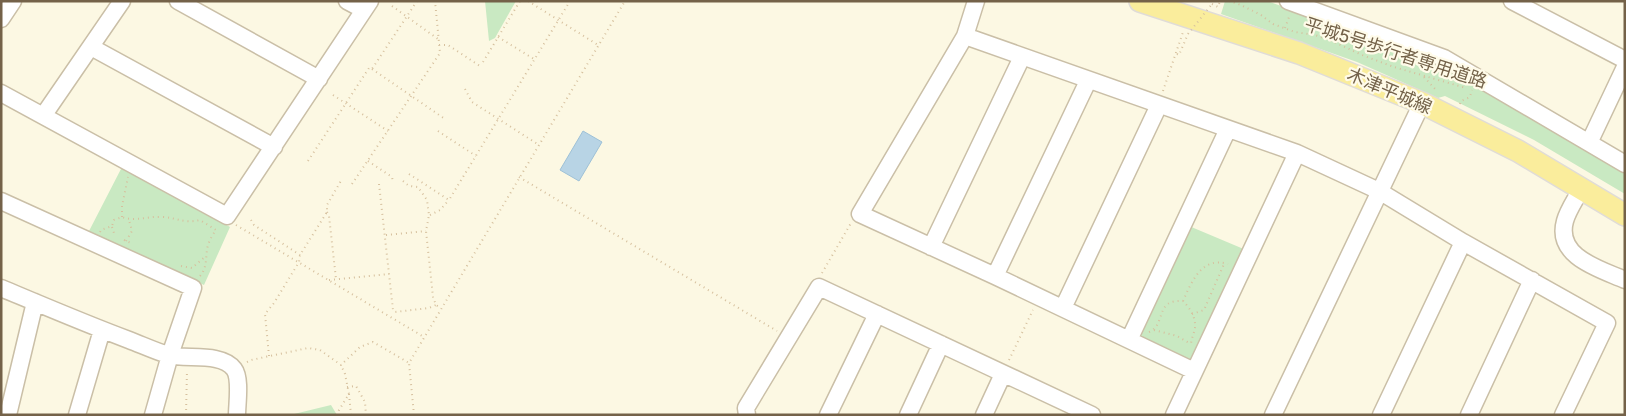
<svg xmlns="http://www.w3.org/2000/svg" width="1626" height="416" viewBox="0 0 1626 416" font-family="'Golos Text','Noto Sans JP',sans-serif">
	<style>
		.green { fill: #c9e9c2 }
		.water { fill: #b8d4e5; stroke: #9ec1d7 }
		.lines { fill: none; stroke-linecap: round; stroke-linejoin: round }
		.minor-casing { stroke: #cabfa7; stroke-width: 19 }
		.major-casing { stroke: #e0dcd7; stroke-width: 24 }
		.path { stroke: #d6c09e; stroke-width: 2; stroke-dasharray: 1 4; stroke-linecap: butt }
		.minor { stroke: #fff; stroke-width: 16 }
		.major { stroke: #faed9c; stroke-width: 21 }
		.path-bridge { stroke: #d6c09e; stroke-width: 2; stroke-dasharray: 1 4; stroke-linecap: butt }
		.labels { text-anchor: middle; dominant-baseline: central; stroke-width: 4.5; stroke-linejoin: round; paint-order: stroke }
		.street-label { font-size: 18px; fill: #746249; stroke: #fffbe9 }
	</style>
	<rect width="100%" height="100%" fill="#fcf8e3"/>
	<path class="green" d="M 485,1 L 516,1 L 495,38 L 489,41 Z
		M 1225,1 L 1267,1 L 1441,64 L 1625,172 L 1625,194 L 1534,140 L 1445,96 L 1438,98 L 1357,62 L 1221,14 Z
		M 122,167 L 230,227 L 204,285 L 88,233 Z
		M 1189,226 L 1246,250 L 1194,360 L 1187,362 L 1140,340 L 1138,333 Z
		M 331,405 L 337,415 L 290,415 Z"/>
	<path class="water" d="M 583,131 L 602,142 L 579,181 L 560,170 Z"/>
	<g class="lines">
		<g class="minor-casing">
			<path id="minor" d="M 178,1 L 319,79
				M 347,1 L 364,10
				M 976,1 L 965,36 L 860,214 L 995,276 L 1194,371
				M 1288,1 L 1444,58 L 1625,164
				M 1512,1 L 1625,60
				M 1,19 L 13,1
				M 965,36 L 1297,153 L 1379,191 L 1463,242 L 1607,323 L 1563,415
				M 91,47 L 274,147
				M 1,93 L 227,216 L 370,1
				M 43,116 L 122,1
				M 1589,143 L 1625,67
				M 1581,189 C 1576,199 1568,210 1565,221 C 1555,257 1600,269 1625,280
				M 1,201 L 193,288 L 170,355 L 153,415
				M 931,247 L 1022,57
				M 995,276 L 1088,81
				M 1,288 C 44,306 86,324 129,340 C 142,345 155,351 168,355 C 187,360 221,352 234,369 C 241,378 237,404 237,415
				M 1063,308 L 1159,105
				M 1129,340 L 1228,129
				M 8,415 L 35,302
				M 77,415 L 102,330
				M 747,415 L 746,408 L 819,287 L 1092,415
				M 828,415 L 877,314
				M 908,415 L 941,344
				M 984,415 L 1003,374
				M 1174,415 L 1297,153
				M 1273,415 L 1422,103
				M 1381,415 L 1463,242
				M 1469,415 L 1532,280"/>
		</g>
		<g class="major-casing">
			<path id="major" d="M 1140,1 L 1299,53 L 1422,103 L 1518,151 L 1625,215"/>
		</g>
		<path class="path" d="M 528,1 L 598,45
			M 1229,1 L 1241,5 L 1261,15 L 1273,24 L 1295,32 L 1315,35 L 1332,41 L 1362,55 L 1394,67 L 1466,88
			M 1212,4 L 1218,7 L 1220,1
			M 392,6 L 438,39
			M 1285,28 L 1289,17
			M 498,37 L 534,59
			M 439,45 L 448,45 L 480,66
			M 1177,54 L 1179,55 L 1188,34
			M 483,62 L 520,1
			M 372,69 L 445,119
			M 1424,77 L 1436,90
			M 465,89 L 472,102 L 539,145
			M 1163,91 L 1183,32
			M 333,95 L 388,131
			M 1460,104 L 1461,101 L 1470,97 L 1472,90
			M 438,131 L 476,156
			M 308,161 L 369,68 L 372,69 L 417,1
			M 368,161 L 392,177 L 393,182
			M 409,174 L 449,200 L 570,1
			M 519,177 L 777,331
			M 403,181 L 409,186 L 418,187 L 427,200 L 429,215 L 426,231 L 433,297 L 436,305 L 441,308
			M 352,184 L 440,53 L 435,1
			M 379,184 L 393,310 L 395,312 L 429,308 L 436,305
			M 327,212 L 329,216 L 336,279
			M 430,215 L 440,210 L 449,200
			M 122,217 L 122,206 L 128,177
			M 251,220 L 254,225 L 300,255
			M 236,225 L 424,337
			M 112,227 L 115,236
			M 100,232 L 101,230 L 112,226 L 114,220 L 122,217 C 136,222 147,216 161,217 C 176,217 183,224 200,220 L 216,230
			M 386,235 L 426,231
			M 124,240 L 133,244
			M 126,241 L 132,231 L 129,220
			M 181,266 L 192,268 L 206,256
			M 822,273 L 851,223
			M 200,276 C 208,267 205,256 208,245 C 210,239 213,234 216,230
			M 329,280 L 389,274
			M 1183,301 C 1192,281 1202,256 1228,264
			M 1192,314 L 1204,310 L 1224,264
			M 1154,330 L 1177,336 L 1191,344
			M 1149,332 C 1167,324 1154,299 1183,301 C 1190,308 1196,317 1195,328 C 1194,334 1191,339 1191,345
			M 269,356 L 265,314 L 274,303 L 299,262 L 300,255 L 327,212 L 327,205 L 342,179
			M 1009,360 L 1033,310
			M 247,362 L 251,360 L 308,348 L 320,350 L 341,365 L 360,347 L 373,342 L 409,363
			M 347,387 L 356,386 L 365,402 L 366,415
			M 349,394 L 351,415
			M 186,415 L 187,370
			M 336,415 L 349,394 L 345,374 L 341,365
			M 414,415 L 409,363 L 625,1"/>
		<use href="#minor" class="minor"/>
		<use href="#major" class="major"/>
		<path class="path-bridge" d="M 1188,34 L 1212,4"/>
	</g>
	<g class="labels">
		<g class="street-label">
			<text transform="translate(1396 52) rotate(18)">平城5号歩行者専用道路</text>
			<text transform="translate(1390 90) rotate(23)">木津平城線</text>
		</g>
	</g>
	<rect width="1626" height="416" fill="none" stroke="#746249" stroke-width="5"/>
</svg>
